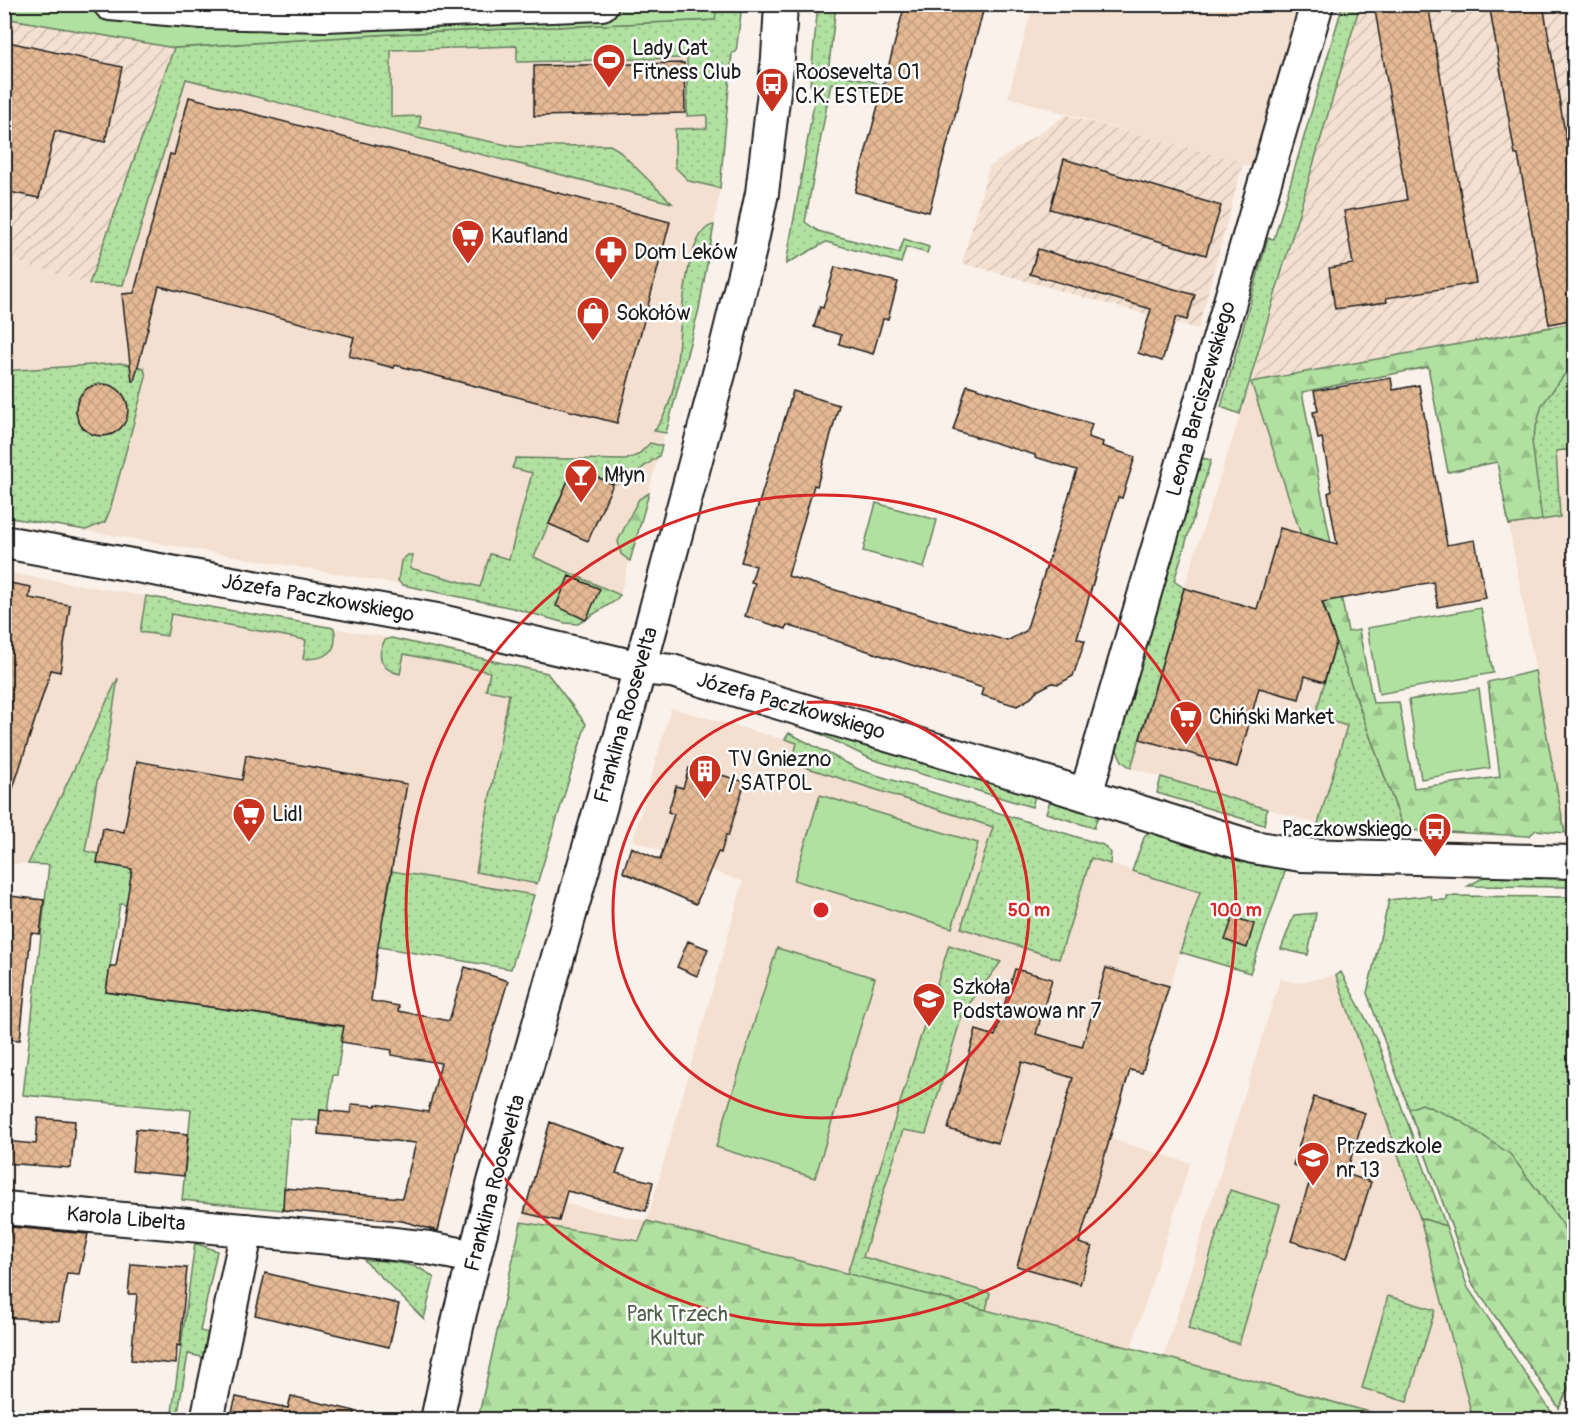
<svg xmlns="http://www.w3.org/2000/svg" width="1579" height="1424" viewBox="0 0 1579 1424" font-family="Pangolin,sans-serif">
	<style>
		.built { fill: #f3e0d0 }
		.industrial { fill: url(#industrial-furrows) }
		.grass { fill: url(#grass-dots); stroke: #667e5e; stroke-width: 1.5 }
		.forest { fill: url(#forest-firs); stroke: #667e5e; stroke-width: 1.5 }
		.park { fill: #b1e1a1; stroke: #667e5e; stroke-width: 1.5 }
		.building { fill: url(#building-cross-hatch); stroke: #1c1c1c; stroke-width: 1.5 }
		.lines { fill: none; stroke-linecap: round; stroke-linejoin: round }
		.minor-casing { stroke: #1c1c1c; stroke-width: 36 }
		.minor { stroke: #fff; stroke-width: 32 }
		.ring { fill: none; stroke: #d62828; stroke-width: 3 }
		.labels { text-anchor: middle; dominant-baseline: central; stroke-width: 5; stroke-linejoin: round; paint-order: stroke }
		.poi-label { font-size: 21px; fill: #1c1c1c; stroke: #fff; text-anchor: start }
		.street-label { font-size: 21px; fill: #1c1c1c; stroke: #fff }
		.park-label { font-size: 21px; fill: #50614b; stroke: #fff }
		.centre { fill: #d62828; stroke: #fff; stroke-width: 3 }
		.ring-label { font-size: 18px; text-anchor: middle; font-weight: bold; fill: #d62828; stroke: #fff; stroke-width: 5; stroke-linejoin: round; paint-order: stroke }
	</style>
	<defs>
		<pattern id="industrial-furrows" width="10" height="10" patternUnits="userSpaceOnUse" patternTransform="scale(1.5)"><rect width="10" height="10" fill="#f3e0d0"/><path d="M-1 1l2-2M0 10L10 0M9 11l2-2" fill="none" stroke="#d0c0b2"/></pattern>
		<pattern id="grass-dots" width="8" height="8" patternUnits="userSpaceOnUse" patternTransform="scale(1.5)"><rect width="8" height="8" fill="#b1e1a1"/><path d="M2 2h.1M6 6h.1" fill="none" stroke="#98c08a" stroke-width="1.8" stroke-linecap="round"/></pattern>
		<pattern id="forest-firs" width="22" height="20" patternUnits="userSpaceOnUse" patternTransform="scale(1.5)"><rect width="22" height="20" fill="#b1e1a1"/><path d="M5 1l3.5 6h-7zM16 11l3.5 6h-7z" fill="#98c08a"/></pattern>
		<pattern id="building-cross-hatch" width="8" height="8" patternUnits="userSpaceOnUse" patternTransform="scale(1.5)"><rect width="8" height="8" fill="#e4b994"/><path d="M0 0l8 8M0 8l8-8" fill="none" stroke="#c39e7f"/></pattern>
	</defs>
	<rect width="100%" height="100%" fill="#faf1ea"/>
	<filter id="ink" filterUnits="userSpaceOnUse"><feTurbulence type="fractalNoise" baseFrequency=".0167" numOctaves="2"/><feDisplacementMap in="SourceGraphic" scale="12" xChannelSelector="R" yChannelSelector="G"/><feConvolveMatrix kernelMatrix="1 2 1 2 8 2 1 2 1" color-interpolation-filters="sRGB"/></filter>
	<g filter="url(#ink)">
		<path class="built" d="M 1033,5 L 1303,5 L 1255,168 L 1008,97 Z
			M 715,20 L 704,167 L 724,166 L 699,309 L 620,595 L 534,557 L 513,608 L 403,585 L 5,517 L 4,258 L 89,284 L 174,48 Z
			M 1574,323 L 1574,837 L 1566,837 L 1565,833 L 1475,341 Z
			M 1251,382 L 1299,534 L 1404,830 L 1318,824 L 1131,768 L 1184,588 Z
			M 4,572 L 414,642 L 547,673 L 586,724 L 511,969 L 45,891 L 48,864 L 5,864 Z
			M 671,708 L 797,743 L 792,763 L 1200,892 L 1142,1073 L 1130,1070 L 1110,1139 L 1190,1163 L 1131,1348 L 647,1221 L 639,1241 L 521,1222 L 528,1196 L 647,1221 L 743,882 L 633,840 Z
			M 1336,975 L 1420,1218 L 1473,1419 L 1396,1419 L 1164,1357 L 1280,979 L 1297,983 Z"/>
		<path class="industrial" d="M 1360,5 L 1574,5 L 1574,323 L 1251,382 Z
			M 4,18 L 174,48 L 89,284 L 5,258 Z
			M 1066,115 L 1243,163 L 1198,329 L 962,263 L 989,167 Z"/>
		<path class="grass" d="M 1343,4 L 1360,5 L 1240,414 L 1221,407 L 1268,238 L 1274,239 Z
			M 717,5 L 742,5 L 736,52 L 732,53 L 720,188 L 689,181 L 675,167 L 675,129 L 707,128 L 707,115 L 687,116 L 687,58 L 517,62 L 517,46 L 391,50 L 391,117 L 421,116 L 419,127 L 517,147 L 610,145 L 617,149 L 672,203 L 186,79 L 123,285 L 89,284 L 174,48 L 391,34 L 714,20 Z
			M 818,5 L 836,5 L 828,73 L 871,81 L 884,86 L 882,90 L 874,91 L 831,83 L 805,222 L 818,231 L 899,253 L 904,239 L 929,247 L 927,253 L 906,247 L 901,263 L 826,242 L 786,264 L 817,86 L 810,85 Z
			M 714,225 L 699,309 L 666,433 L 654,431 C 665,417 671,402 674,385 C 680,357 681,228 714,225 Z
			M 1574,323 L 1574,449 L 1556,451 L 1560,517 L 1509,525 L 1475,341 Z
			M 120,363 L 144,368 L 146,377 L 110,510 L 105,522 L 86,530 L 5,517 L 4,371 Z
			M 650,443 L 662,446 L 659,456 L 621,483 L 613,484 L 574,467 L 534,557 L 620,595 L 615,601 L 578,624 L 565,623 L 513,608 L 403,585 L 398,581 L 401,561 L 408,555 L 413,555 L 410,568 L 480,587 L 490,554 L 509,559 L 532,473 L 512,468 L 516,458 L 625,460 L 638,455 Z
			M 1202,458 L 1211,460 L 1174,581 L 1184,588 L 1131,768 L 1122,761 L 1116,748 Z
			M 146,596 L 334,628 C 339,654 326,659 303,659 L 306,640 L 171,614 L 167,636 L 140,632 Z
			M 391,638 L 547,673 L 586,724 L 537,884 L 476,872 L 509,694 L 486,690 L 490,672 L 404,654 L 400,674 C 382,670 375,657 385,640 Z
			M 1336,642 L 1404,830 L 1318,824 L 1347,726 L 1315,716 Z
			M 118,678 L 105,760 L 97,781 L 85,851 L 99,854 L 97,863 L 384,915 L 392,871 L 534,895 L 511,969 L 120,904 L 106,992 L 344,1027 L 337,1075 L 333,1075 L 328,1111 L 320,1110 L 319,1121 L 290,1119 L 283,1210 L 182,1200 L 191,1110 L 23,1095 L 49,865 L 28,864 Z
			M 814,727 L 1036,792 L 1032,807 L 871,759 L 816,732 Z
			M 789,733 L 860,770 L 1103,845 L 1111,853 L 1110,864 L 1091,858 L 1059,959 L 961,928 L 993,827 L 792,763 L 797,743 L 785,739 Z
			M 1161,777 L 1267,809 L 1264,825 L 1157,793 Z
			M 1051,798 L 1099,813 L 1094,828 L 1046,813 Z
			M 1153,830 L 1286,869 L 1250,973 L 1180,952 L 1200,892 L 1132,871 L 1145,835 Z
			M 1486,876 L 1574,877 L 1574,887 L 1468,886 Z
			M 1424,896 L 1431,896 L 1432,900 L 1447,900 L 1447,896 L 1574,897 L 1574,1376 L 1559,1408 L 1472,1283 L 1367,993 L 1389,900 Z
			M 1316,913 L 1308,955 L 1281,949 L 1294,915 Z
			M 949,945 L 1001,962 L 963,1012 L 926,1134 L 903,1130 L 863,1257 L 990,1293 L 986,1310 L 847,1274 Z
			M 1341,972 L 1376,1038 L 1446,1226 L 1420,1218 L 1336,975 Z
			M 1230,1190 L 1280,1205 L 1239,1344 L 1188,1329 Z
			M 195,1243 L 217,1251 L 200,1331 L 217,1335 L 211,1359 L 188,1354 L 177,1419 L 171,1420 Z
			M 364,1260 C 386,1261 418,1262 434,1278 L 424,1319 Z
			M 1388,1296 L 1435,1310 L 1407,1402 L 1362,1388 Z"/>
		<path class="forest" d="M 1574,323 L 1574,372 L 1564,375 L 1542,405 L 1532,441 L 1542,520 L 1509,525 L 1497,462 L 1448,472 L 1428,367 L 1302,392 L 1348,632 L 1359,630 L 1373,703 L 1399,702 L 1414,788 L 1500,777 L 1488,682 L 1535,671 L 1565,833 L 1536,830 L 1529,836 L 1404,830 L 1336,642 L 1251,382 Z
			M 649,493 L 630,561 L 621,554 L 618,541 L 632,512 L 639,499 Z
			M 1422,1104 L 1459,1120 L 1510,1154 L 1562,1223 L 1574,1254 L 1574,1376 L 1559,1408 L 1472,1283 L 1409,1109 Z
			M 1420,1218 L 1446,1226 L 1468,1288 L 1556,1419 L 1473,1419 Z
			M 647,1221 L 1131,1348 L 1396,1419 L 478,1419 L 521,1222 L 639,1241 Z"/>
		<path class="park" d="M 4,5 L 717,5 L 715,20 L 391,34 L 174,48 L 5,18 Z
			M 876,503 L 937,520 L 924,568 L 863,551 Z
			M 1481,608 L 1493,673 L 1379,694 L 1367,628 Z
			M 1479,689 L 1490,768 L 1421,779 L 1409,700 Z
			M 820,795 L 978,843 L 952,928 L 794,880 Z
			M 777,948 L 875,978 L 815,1178 L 716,1147 Z"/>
		<path class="building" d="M 905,4 L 985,4 L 929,212 L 855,192 Z
			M 1374,4 L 1428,4 L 1476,283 L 1386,298 L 1387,302 L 1335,309 L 1329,268 L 1353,264 L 1344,211 L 1407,200 Z
			M 1489,4 L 1543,4 L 1571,168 L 1575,167 L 1575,319 L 1549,324 L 1518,155 L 1515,155 Z
			M 4,41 L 122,67 L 105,142 L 55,131 L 39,198 L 4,191 Z
			M 684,63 L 685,113 L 534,116 L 534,66 Z
			M 189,97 L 670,222 L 617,423 L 395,365 L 394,368 L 349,356 L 354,337 L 159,286 L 134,381 L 132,381 L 122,294 L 134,293 L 170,154 L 174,155 Z
			M 1064,159 L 1221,206 L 1206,255 L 1050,209 Z
			M 1038,249 L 1195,295 L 1187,320 L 1176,317 L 1162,361 L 1138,353 L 1151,309 L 1030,274 Z
			M 835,267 L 898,282 L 888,319 L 883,319 L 873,354 L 839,344 L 841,335 L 814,327 L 820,307 L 823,308 Z
			M 1391,378 L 1393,390 L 1419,385 L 1447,545 L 1475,540 L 1486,598 L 1438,607 L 1433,582 L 1322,602 L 1336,642 L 1324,682 L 1305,676 L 1299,699 L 1259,688 L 1237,767 L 1140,739 L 1184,588 L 1257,609 L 1280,528 L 1337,544 L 1328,493 L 1332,491 L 1322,438 L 1318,439 L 1313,412 L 1318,411 L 1314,391 Z
			M76 410a26 26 0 1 1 52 0a26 26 0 1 1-52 0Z
			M 967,385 L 1092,424 L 1088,437 L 1103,442 L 1102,446 L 1135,457 L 1122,498 L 1118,497 L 1077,638 L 1085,641 L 1073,676 L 1059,684 L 1052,683 L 1035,692 L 1031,698 L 1017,706 L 981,695 L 983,688 L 787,625 L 786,629 L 745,616 L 755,583 L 751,582 L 756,566 L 741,562 L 793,391 L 839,405 L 817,486 L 814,485 L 788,576 L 1007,641 L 1026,631 L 1077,470 L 1035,457 L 1035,455 L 953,430 Z
			M 574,467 L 613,484 L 588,541 L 549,524 Z
			M 569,576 L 600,589 L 586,620 L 556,606 Z
			M 10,583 L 31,587 L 29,598 L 70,605 L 60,672 L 51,670 L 9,801 L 4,800 L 4,599 Z
			M 246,755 L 407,784 L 378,946 L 371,1001 L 399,1006 L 398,1011 L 449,1021 L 465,967 L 508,981 L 462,1134 L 438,1231 L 402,1221 L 283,1210 L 284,1188 L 402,1198 L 416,1143 L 318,1134 L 320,1110 L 351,1113 L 352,1104 L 376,1106 L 376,1104 L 428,1112 L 441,1063 L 391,1055 L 392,1050 L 341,1042 L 344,1026 L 106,992 L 110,966 L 116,966 L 132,869 L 97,863 L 103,828 L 124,832 L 137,761 L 242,780 Z
			M 689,768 L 697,771 L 698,768 L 745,782 L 728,836 L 726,835 L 721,853 L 718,852 L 696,904 L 623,872 L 631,847 L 660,860 L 674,814 L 668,812 L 676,786 L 683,788 Z
			M 10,896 L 44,900 L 40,934 L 31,933 L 20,1040 L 4,1039 L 4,955 Z
			M 1233,917 L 1254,924 L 1247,948 L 1225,940 Z
			M 688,941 L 708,949 L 697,976 L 677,967 Z
			M 1106,968 L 1169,986 L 1142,1073 L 1130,1070 L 1079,1243 L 1092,1247 L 1080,1284 L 1017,1266 L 1073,1078 L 1022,1062 L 998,1143 L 948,1129 L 976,1030 L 995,1036 L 1015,969 L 1052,979 L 1036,1034 L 1082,1047 Z
			M 1314,1097 L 1365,1113 L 1346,1174 L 1371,1182 L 1347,1258 L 1291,1241 L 1313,1171 L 1293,1165 Z
			M 38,1118 L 75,1121 L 71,1168 L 4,1163 L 4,1141 L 36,1144 Z
			M 550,1122 L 625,1150 L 616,1173 L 653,1182 L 646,1211 L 567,1191 L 559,1221 L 524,1213 Z
			M 136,1129 L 188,1134 L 184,1176 L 132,1171 Z
			M 11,1227 L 88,1234 L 79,1274 L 67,1273 L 59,1321 L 4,1317 L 4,1260 Z
			M 131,1264 L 187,1268 L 180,1346 L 177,1345 L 176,1364 L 131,1360 L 137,1294 L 128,1294 Z
			M 265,1273 L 399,1304 L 389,1347 L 255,1315 Z
			M 291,1396 L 355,1411 L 354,1419 L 230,1419 L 236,1397 L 288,1408 Z"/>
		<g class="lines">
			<g class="minor-casing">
				<path id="minor" d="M 110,4 L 202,12 L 324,15 L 602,4
					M 4,542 L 437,620 L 640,668 L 672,671 L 1045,782 L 1253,847 L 1301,855 L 1574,862
					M 1086,794 L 1317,4
					M 4,1208 L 385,1243 L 429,1248 L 474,1257
					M 207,1420 L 247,1230
					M 437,1420 L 460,1313 L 494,1182 L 640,668 L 724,355 L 751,245 L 762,193 L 778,58 L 781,4"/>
			</g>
			<use href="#minor" class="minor"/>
		</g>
	</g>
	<g class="ring">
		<circle cx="821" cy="910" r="208"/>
		<circle cx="821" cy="910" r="415"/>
	</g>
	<defs>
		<g id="stadium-pin" transform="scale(1.725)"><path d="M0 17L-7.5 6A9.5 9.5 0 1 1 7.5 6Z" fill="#c8321e" stroke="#fff"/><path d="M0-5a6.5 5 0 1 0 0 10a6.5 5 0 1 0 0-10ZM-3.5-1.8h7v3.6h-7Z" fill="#fff"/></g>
		<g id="bus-pin" transform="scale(1.725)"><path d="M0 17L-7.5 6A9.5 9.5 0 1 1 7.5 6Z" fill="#c8321e" stroke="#fff"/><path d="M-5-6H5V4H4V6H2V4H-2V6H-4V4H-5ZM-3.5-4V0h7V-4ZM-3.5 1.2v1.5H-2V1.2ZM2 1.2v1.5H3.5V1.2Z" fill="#fff"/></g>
		<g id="supermarket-pin" transform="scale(1.725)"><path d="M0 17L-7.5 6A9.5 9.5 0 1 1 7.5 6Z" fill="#c8321e" stroke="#fff"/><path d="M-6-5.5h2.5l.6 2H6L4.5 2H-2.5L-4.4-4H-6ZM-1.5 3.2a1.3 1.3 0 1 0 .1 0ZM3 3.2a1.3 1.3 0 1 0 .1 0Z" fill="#fff"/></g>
		<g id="pharmacy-pin" transform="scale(1.725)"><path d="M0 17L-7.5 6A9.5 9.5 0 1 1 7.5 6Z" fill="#c8321e" stroke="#fff"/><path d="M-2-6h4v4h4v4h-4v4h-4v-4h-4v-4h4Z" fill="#fff"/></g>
		<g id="shop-pin" transform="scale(1.725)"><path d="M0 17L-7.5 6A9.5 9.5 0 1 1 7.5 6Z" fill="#c8321e" stroke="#fff"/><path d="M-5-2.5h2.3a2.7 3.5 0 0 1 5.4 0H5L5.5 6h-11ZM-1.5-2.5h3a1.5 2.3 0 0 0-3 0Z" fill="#fff"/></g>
		<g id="bar-pin" transform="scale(1.725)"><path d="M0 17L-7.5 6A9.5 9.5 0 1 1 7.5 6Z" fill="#c8321e" stroke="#fff"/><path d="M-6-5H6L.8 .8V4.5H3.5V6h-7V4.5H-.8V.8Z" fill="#fff"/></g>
		<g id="building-pin" transform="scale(1.725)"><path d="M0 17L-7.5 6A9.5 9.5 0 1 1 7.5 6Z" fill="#c8321e" stroke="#fff"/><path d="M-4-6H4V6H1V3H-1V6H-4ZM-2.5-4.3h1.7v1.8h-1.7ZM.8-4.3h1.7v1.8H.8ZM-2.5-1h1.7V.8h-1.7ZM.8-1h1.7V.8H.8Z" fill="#fff"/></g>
		<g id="school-pin" transform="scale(1.725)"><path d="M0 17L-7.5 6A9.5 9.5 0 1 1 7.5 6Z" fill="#c8321e" stroke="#fff"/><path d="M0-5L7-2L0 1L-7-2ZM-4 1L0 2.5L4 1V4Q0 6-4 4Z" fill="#fff"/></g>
	</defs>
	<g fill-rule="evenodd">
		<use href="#stadium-pin" x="609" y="60"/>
		<use href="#bus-pin" x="772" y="84"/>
		<use href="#supermarket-pin" x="468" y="236"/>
		<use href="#pharmacy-pin" x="611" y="252"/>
		<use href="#shop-pin" x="593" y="313"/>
		<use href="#bar-pin" x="581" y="475"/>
		<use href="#supermarket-pin" x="1186" y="717"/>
		<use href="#building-pin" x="705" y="771"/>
		<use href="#supermarket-pin" x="249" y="814"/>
		<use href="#bus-pin" x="1435" y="829"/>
		<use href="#school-pin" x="929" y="999"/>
		<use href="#school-pin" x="1313" y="1158"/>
	</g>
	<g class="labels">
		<g class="poi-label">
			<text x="632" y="48">Lady Cat<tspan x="632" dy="24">Fitness Club</tspan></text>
			<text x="795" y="72">Roosevelta 01<tspan x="795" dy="24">C.K. ESTEDE</tspan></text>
			<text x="491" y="236">Kaufland</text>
			<text x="634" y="252">Dom Leków</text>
			<text x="616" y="313">Sokołów</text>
			<text x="604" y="475">Młyn</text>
			<text x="1209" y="717">Chiński Market</text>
			<text x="728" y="759">TV Gniezno<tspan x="728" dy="24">/ SATPOL</tspan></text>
			<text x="272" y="814">Lidl</text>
			<text x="1412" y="829" text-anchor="end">Paczkowskiego</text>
			<text x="952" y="987">Szkoła<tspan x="952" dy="24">Podstawowa nr 7</tspan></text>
			<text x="1336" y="1146">Przedszkole<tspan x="1336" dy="24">nr 13</tspan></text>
		</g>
		<g class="street-label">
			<text transform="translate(1201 399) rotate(-74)">Leona Barciszewskiego</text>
			<text transform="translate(318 598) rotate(10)">Józefa Paczkowskiego</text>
			<text transform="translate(791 706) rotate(16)">Józefa Paczkowskiego</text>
			<text transform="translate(626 715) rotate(-74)">Franklina Roosevelta</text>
			<text transform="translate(495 1183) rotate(-75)">Franklina Roosevelta</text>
			<text transform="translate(126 1219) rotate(5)">Karola Libelta</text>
		</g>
		<g class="park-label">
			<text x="677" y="1314">Park Trzech<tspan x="677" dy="24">Kultur</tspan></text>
		</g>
	</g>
	<circle cx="821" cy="910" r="9" class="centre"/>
	<g class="ring-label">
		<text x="1029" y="916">50 m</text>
		<text x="1236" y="916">100 m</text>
	</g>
	<rect width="1579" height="1424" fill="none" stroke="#fff" stroke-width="24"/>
	<rect x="12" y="12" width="1555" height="1400" fill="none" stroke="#1c1c1c" stroke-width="2" filter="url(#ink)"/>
</svg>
